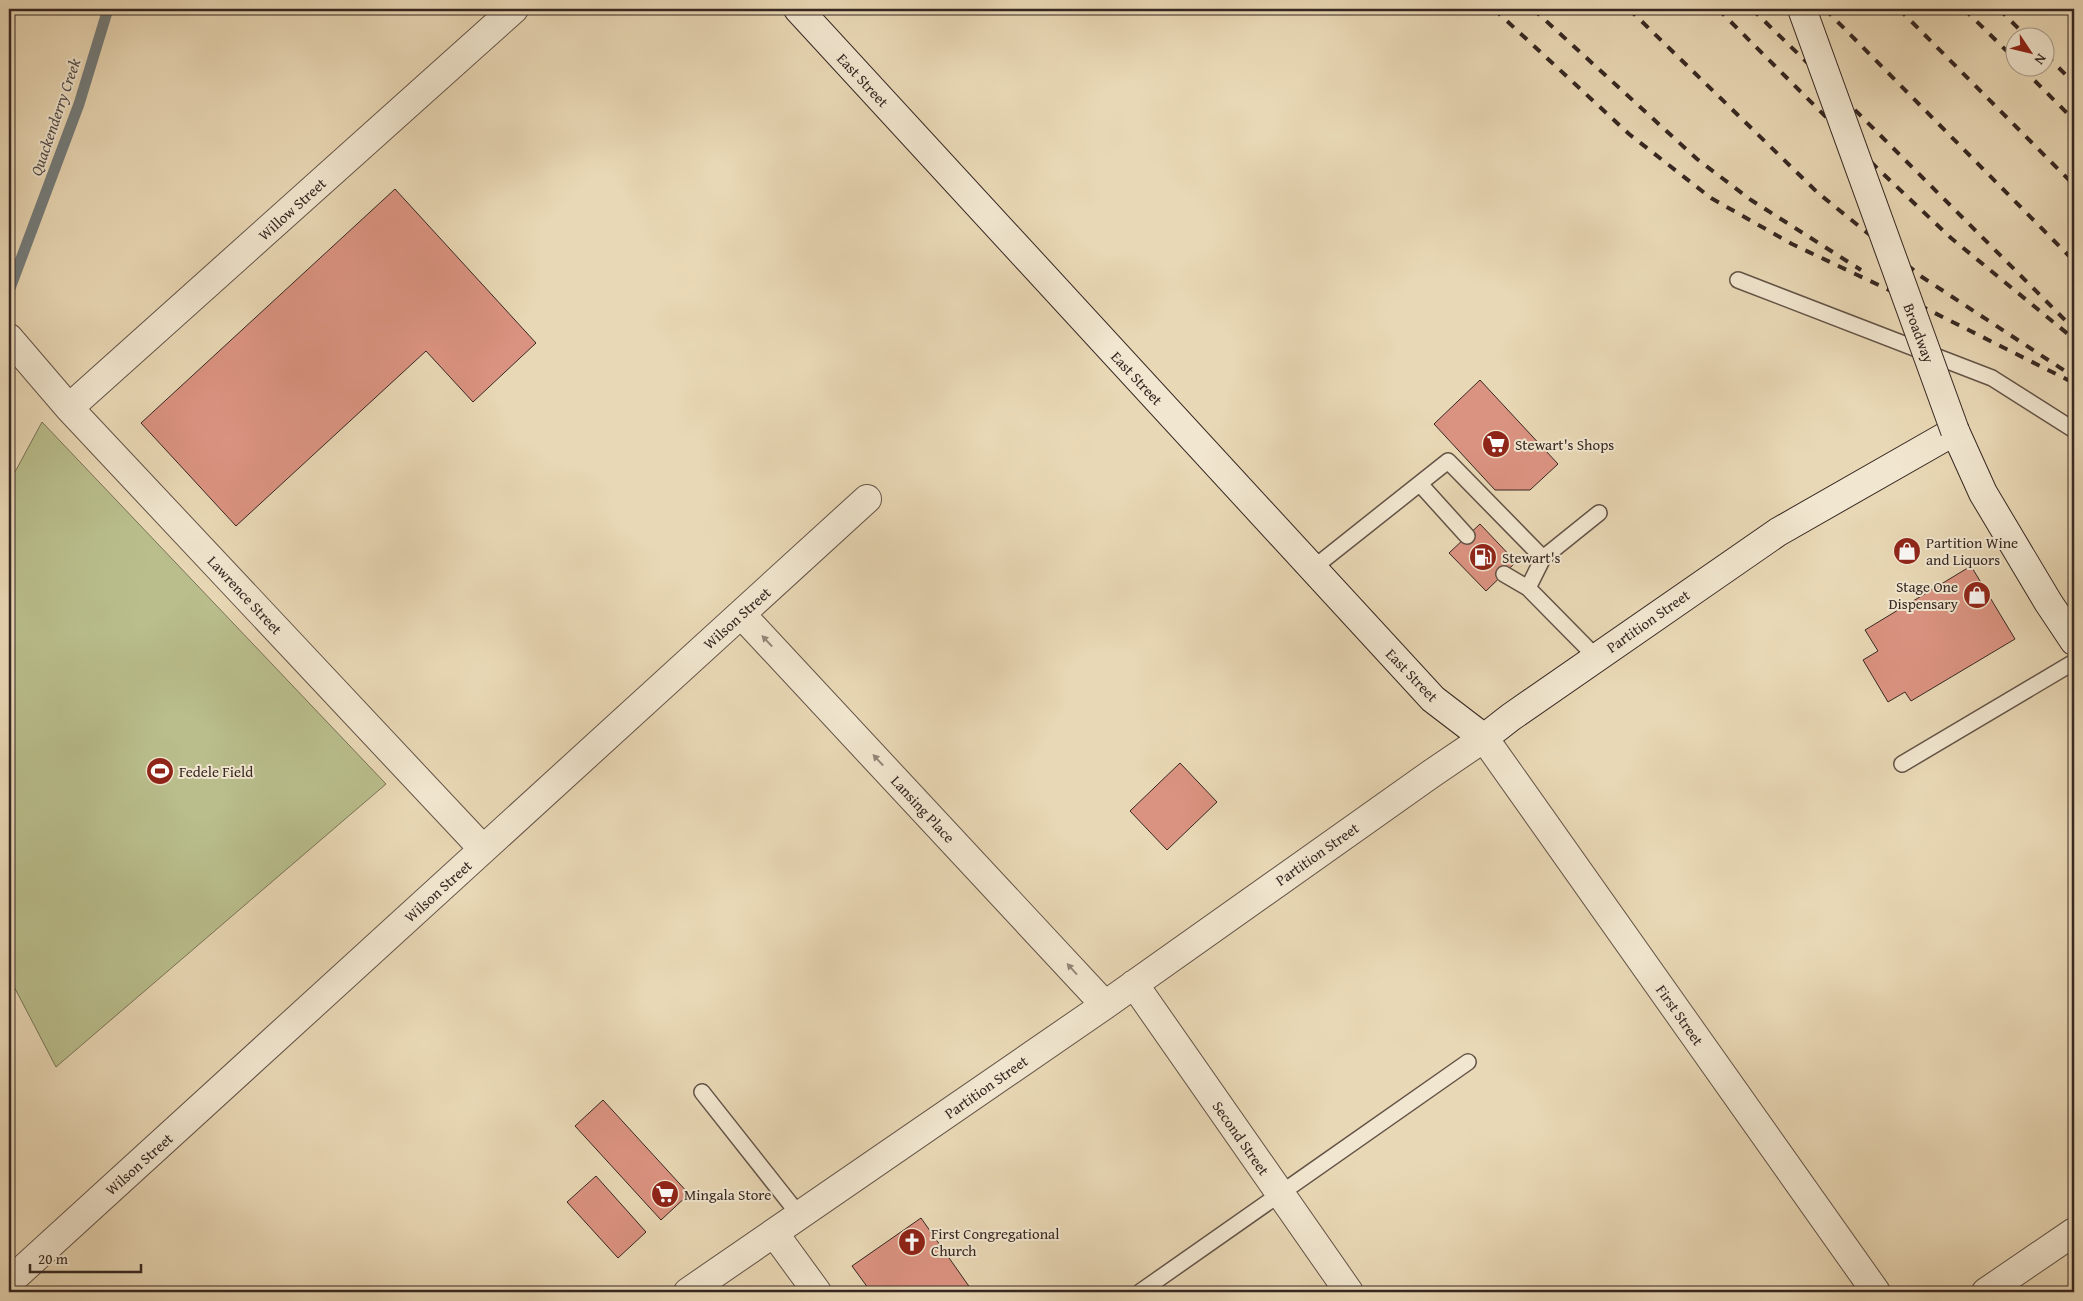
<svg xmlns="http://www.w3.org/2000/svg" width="2083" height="1301" viewBox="0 0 2083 1301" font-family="'Gentium Book Plus',serif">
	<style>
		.green { fill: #b9be8c; stroke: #787257 }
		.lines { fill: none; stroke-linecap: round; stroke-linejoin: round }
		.stream { stroke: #747d7d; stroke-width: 11 }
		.building { fill: #db9381; stroke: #362722 }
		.lane-casing { stroke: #635347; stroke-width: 18 }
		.street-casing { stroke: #635347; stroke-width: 30 }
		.secondary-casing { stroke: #362722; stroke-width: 30 }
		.lane { stroke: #f1e6cf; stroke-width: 15 }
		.street { stroke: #f1e6cf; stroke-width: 28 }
		.secondary { stroke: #f1e6cf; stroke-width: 28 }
		.rail { stroke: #362722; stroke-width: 4; stroke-dasharray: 9 9; stroke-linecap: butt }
		.secondary-bridge-casing { stroke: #362722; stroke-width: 30; stroke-linecap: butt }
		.secondary-bridge { stroke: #f1e6cf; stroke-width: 28 }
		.oneway { fill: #948678 }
		.labels { text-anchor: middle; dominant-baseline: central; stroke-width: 4; stroke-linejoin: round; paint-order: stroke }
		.street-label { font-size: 15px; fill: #362722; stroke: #f1e6cf }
		.poi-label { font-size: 15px; fill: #362722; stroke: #f1e6cf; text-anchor: start }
		.water-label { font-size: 16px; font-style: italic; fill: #504b48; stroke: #f1e6cf }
	</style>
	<rect width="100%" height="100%" fill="#e9d8b5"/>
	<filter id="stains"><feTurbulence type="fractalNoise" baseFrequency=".004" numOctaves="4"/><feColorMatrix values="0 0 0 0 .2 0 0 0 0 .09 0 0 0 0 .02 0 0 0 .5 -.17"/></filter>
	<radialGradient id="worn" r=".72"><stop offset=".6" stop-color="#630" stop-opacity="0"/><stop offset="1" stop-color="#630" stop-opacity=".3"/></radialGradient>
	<path class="green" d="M 42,422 L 386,784 L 56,1067 L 9,977 L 9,483 Z"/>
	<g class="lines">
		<path class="stream" d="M 9,291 L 79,104 L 108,9"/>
	</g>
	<path class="building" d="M 395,189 L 536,343 L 473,402 L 426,351 L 236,526 L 141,423 Z
		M 1480,380 L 1558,464 L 1530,490 L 1495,490 L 1434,424 Z
		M 1480,524 L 1516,562 L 1486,591 L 1449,553 Z
		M 1971,566 L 2015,639 L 1911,701 L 1905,692 L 1888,702 L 1863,660 L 1878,651 L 1865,630 Z
		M 1180,763 L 1217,802 L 1167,850 L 1130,811 Z
		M 603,1100 L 689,1194 L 661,1220 L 575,1126 Z
		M 596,1176 L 646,1232 L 618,1258 L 567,1202 Z
		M 921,1218 L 973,1292 L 871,1292 L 852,1266 Z"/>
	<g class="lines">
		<g class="lane-casing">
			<path id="lane" d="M 1738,280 L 1992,378 L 2074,430
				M 1420,484 L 1467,536
				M 1543,558 L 1599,513
				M 1312,569 L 1448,461 L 1543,558 L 1528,588 L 1596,657
				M 1504,574 L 1528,588
				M 1902,764 L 2074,662
				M 702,1092 L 800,1216
				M 1140,1292 L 1468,1062"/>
		</g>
		<g class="street-casing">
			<path id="street" d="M 9,338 L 69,408 L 483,849
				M 69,408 L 514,9
				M 741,614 L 1105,1005
				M 1134,984 L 1349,1292
				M 774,1233 L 817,1292
				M 9,1282 L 867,499
				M 688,1292 L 1105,1005 L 1431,774 L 1484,738 L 1876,1292
				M 1986,1292 L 2074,1232"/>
		</g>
		<g class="secondary-casing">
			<path id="secondary" d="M 798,9 L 1433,699 L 1484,738 L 1511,717 L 1778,532 L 1955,431 L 1983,493 L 2048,602 L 2074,641"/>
		</g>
		<use href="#lane" class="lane"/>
		<use href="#street" class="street"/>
		<use href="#secondary" class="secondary"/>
		<path class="rail" d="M 1494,9 L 1629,134 L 1711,198 L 1792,244 L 1887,289 L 2074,383
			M 1533,9 L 1697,159 L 1751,200 L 1861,270
			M 1629,9 L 1818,193 L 1922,277 L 2068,373
			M 1718,9 L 1878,169 L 1951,238 L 2074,339
			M 1752,9 L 1822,77 L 2074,329
			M 1825,9 L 2074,261
			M 1899,9 L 2074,185
			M 1964,9 L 2016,60
			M 1999,9 L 2028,38
			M 2046,55 L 2074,83
			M 2022,68 L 2074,120"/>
		<g class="secondary-bridge-casing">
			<path id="secondary-bridge" d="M 1802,9 L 1955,431"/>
		</g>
		<use href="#secondary-bridge" class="secondary-bridge"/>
	</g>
	<defs><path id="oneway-solid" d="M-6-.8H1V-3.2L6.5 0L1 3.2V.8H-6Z" transform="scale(1.25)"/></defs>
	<g class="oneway">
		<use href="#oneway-solid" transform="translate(767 641) rotate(-133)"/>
		<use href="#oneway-solid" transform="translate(878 760) rotate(-133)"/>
		<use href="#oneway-solid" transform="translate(1072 969) rotate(-132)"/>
	</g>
	<defs>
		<g id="supermarket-disc" transform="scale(1.4375)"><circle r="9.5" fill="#8f2418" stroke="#f1e6cf"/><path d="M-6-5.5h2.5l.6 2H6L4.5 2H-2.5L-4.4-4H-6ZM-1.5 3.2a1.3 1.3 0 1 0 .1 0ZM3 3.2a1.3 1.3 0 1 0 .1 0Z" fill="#fff"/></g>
		<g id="shop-disc" transform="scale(1.4375)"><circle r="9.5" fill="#8f2418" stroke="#f1e6cf"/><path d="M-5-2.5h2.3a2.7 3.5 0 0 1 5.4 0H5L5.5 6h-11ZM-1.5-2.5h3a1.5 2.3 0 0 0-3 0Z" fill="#fff"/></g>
		<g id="fuel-disc" transform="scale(1.4375)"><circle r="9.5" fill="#8f2418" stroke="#f1e6cf"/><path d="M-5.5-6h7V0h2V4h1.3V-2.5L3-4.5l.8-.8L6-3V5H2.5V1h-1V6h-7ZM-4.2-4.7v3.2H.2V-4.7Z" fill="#fff"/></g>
		<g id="stadium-disc" transform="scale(1.4375)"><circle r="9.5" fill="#8f2418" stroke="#f1e6cf"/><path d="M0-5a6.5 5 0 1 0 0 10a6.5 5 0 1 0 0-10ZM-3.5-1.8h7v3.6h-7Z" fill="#fff"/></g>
		<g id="church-disc" transform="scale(1.4375)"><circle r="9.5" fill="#8f2418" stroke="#f1e6cf"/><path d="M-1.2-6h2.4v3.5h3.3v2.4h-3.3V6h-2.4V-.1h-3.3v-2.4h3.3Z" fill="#fff"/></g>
	</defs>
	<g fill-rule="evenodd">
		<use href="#supermarket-disc" x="1496" y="444"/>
		<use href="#shop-disc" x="1907" y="551"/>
		<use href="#fuel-disc" x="1483" y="557"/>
		<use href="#shop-disc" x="1977" y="595"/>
		<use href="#stadium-disc" x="160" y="771"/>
		<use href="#supermarket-disc" x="665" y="1194"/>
		<use href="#church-disc" x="912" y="1242"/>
	</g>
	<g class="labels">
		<g class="street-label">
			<text transform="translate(863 80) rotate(47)">East Street</text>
			<text transform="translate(292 209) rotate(-42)">Willow Street</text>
			<text transform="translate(1919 333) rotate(70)">Broadway</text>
			<text transform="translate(1137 378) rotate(47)">East Street</text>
			<text transform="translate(245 595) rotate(47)">Lawrence Street</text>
			<text transform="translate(737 618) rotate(-42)">Wilson Street</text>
			<text transform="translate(1648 621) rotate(-35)">Partition Street</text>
			<text transform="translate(1412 675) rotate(46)">East Street</text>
			<text transform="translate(923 809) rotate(47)">Lansing Place</text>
			<text transform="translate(1317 854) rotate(-35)">Partition Street</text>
			<text transform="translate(438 891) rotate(-42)">Wilson Street</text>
			<text transform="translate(1680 1015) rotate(55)">First Street</text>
			<text transform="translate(986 1087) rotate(-35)">Partition Street</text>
			<text transform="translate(1241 1138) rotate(55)">Second Street</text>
			<text transform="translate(139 1164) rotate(-42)">Wilson Street</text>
		</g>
		<g class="poi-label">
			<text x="1515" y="444">Stewart's Shops</text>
			<text x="1926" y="542">Partition Wine<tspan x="1926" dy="17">and Liquors</tspan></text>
			<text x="1502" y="557">Stewart's</text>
			<text x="1958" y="586" text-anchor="end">Stage One<tspan x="1958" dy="17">Dispensary</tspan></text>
			<text x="179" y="771">Fedele Field</text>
			<text x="684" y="1194">Mingala Store</text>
			<text x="931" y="1233">First Congregational<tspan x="931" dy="17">Church</tspan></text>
		</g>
		<g class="water-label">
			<text transform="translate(55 117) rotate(-71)">Quackenderry Creek</text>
		</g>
	</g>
	<rect width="2083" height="1301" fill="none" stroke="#e9d8b5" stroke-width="30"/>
	<rect x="10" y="10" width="2063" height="1281" fill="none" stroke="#362722" stroke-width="2.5"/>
	<rect x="15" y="15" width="2053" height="1271" fill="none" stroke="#362722"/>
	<g transform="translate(2030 52) rotate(125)"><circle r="24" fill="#f1e6cf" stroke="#a69a8a"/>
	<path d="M0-4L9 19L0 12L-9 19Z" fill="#8f2418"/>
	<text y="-8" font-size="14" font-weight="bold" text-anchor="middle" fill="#362722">N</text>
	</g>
	<path d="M30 1264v8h111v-8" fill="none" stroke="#362722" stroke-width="2.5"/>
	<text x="38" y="1264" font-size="15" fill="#362722" stroke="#f1e6cf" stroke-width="4" paint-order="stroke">20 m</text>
	<rect width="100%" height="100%" filter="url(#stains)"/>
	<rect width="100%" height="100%" fill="url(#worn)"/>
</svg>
